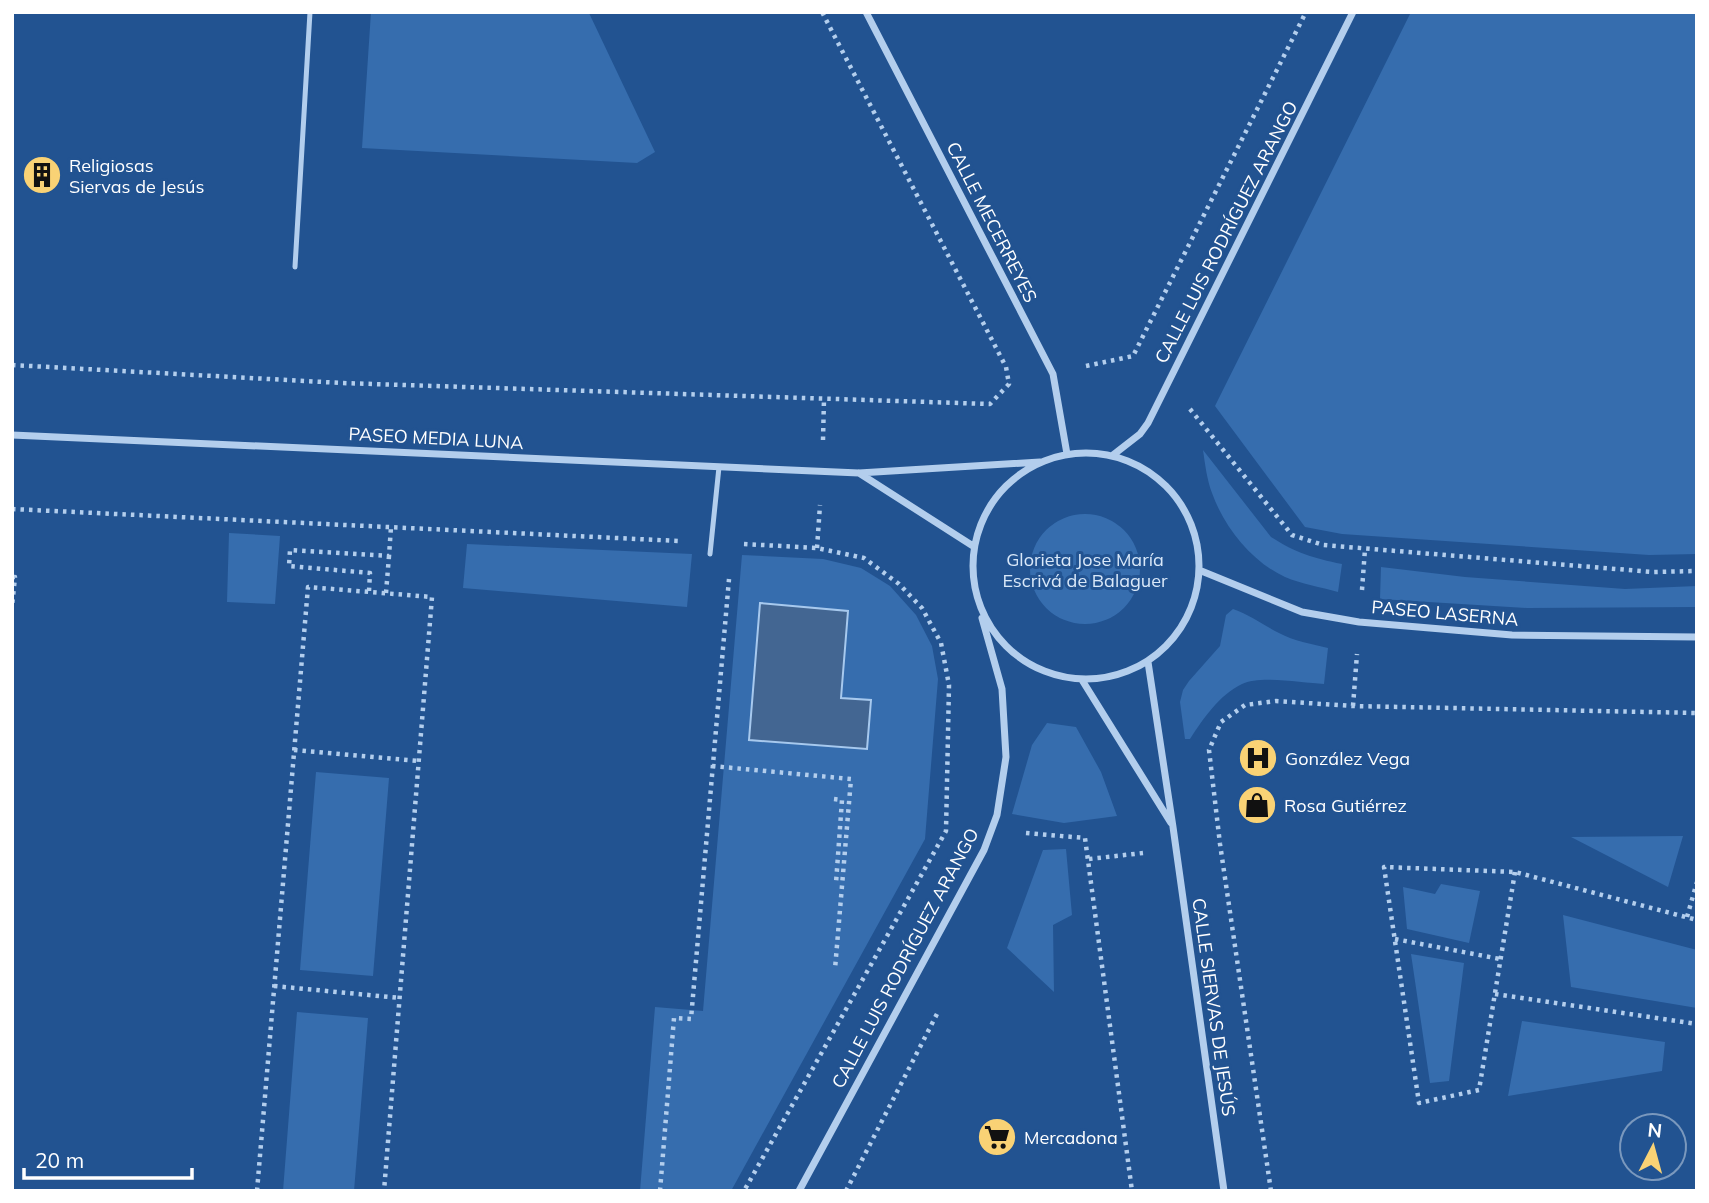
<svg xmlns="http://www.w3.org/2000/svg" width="1709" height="1203" viewBox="0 0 1709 1203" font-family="Mulish,sans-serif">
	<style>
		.green { fill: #366dae; fill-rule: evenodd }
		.water { fill: #436692; stroke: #a7c9ee; stroke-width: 2 }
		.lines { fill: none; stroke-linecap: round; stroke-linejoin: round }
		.path { stroke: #b3ceed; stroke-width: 4.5; stroke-dasharray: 3.5 5; stroke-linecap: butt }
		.service { stroke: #b3ceed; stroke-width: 5 }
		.minor { stroke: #b3ceed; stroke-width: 7 }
		.labels { text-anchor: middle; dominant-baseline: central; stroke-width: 6; stroke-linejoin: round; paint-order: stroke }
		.poi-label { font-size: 18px; fill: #fff; stroke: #225391; text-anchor: start }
		.street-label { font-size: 18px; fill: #fff; stroke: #225391 }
		.park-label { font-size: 18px; fill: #d9e8f9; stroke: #225391 }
	</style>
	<rect width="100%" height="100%" fill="#225391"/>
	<path class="green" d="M 371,12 L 589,13 L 655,152 L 637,163 L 362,148 Z
		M 1411,12 L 1697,12 L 1697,554 L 1649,555 L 1342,534 L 1305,527 L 1215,406 Z
		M 1203,450 L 1271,537 C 1296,553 1313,558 1342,564 L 1338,592 C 1321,587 1301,584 1285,577 C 1252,562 1224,527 1212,493 C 1207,480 1205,464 1203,450 Z
		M1030 569a55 55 0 1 1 110 0a55 55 0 1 1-110 0Z
		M 229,533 L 280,536 L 275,604 L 227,602 Z
		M 467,544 L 692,554 L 687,607 L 463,588 Z
		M 742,555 L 823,559 L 861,568 L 890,586 L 916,615 L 932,646 L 938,679 L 925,839 L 731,1191 L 640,1191 L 655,1007 L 703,1011 ZM 760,603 L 848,611 L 841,698 Z
		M 1381,567 L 1465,577 L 1625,589 L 1697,586 L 1697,607 L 1527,608 L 1380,599 Z
		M 1233,609 C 1250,615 1263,625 1279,633 C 1294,641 1311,644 1328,648 L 1324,684 C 1303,683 1260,675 1242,684 C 1219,695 1203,719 1190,739 L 1185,739 L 1180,702 L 1183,690 L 1189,681 L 1220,646 L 1226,615 Z
		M 1047,723 L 1076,727 L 1101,772 L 1117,816 L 1064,823 L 1012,814 L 1032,745 Z
		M 316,772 L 389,778 L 373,976 L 300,970 Z
		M 1683,836 L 1668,887 L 1571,837 Z
		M 1066,849 L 1072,915 L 1053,925 L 1054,992 L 1007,948 L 1043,850 Z
		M 1441,884 L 1480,891 L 1469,943 L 1407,929 L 1403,887 L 1435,894 Z
		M 1563,915 L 1697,950 L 1697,1008 L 1571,987 Z
		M 1411,954 L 1464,963 L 1449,1081 L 1430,1083 Z
		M 297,1012 L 368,1018 L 354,1191 L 283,1191 Z
		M 1522,1021 L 1665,1042 L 1662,1071 L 1508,1096 Z"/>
	<path class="water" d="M 760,603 L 848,611 L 841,698 L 871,700 L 867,749 L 749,740 Z"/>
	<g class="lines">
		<path class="path" d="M 12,365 L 342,383 L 990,404 L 1009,384 L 1006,367 L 822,12
			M 1086,366 L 1133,356 L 1306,12
			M 1190,409 L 1292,535 L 1323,545 L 1653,572 L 1697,571
			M 823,440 L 824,399
			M 12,509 L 679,541
			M 744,544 L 817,548 L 864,558 L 899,584 L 922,608 L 941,643 L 949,685 L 946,831 L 744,1191
			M 817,548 L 820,505
			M 12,577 L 15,577 L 12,607
			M 1362,590 L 1365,549
			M 369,591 L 370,573 L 289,566 L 290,550 L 389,556 L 391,527
			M 386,593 L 389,556
			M 1353,706 L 1357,654
			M 294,750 L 419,761
			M 712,766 L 851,779 L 835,969
			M 834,799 L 842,800 L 836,883
			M 1026,833 L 1085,838 L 1132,1191
			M 1089,859 L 1143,853
			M 1515,872 L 1479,1090 L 1419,1103 L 1384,867 L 1515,872 L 1697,920
			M 1687,917 L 1697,882
			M 1395,939 L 1500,959
			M 274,986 L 400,998
			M 1495,994 L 1697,1024
			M 257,1191 L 308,587 L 432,597 L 384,1191
			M 660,1191 L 674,1018 L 691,1019 L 729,579
			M 846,1191 L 939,1010
			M 1271,1191 L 1220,844 L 1209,750 L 1221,722 L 1245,705 L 1276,701 L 1353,706 L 1697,713"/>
		<path class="service" d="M 295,267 L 310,12
			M 710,554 L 719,467"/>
		<path class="minor" d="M 866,12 L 1053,374 L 1067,454
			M 12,435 L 859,473 L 1040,462
			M973 566a113 113 0 1 1 226 0a113 113 0 1 1-226 0Z
			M 1113,455 L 1140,434 L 1148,423 L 1353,12
			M 859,473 L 973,546
			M 1199,570 L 1302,612 L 1359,622 L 1512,635 L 1697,637
			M 1148,662 L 1173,827 L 1224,1191
			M 1082,680 L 1171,823
			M 799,1191 L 984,850 L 997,815 L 1006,757 L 1002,689 L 982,618"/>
	</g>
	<defs>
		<g id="building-disc" transform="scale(2.0125)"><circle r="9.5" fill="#f9d275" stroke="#225391"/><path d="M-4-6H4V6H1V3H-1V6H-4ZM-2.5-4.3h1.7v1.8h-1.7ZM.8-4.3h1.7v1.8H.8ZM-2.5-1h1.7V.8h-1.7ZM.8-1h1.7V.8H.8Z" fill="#111"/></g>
		<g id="hospital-disc" transform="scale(2.0125)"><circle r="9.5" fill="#f9d275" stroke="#225391"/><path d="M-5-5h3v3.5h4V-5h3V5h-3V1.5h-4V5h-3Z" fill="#111"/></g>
		<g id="shop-disc" transform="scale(2.0125)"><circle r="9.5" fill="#f9d275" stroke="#225391"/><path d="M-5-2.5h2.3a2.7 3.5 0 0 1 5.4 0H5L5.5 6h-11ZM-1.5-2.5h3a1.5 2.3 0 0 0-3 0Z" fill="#111"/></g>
		<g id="supermarket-disc" transform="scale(2.0125)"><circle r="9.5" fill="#f9d275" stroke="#225391"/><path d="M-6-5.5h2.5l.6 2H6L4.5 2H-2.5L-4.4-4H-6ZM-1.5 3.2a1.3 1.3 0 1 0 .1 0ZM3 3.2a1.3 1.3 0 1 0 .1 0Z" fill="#111"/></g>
	</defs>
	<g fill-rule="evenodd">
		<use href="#building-disc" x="42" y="175"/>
		<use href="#hospital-disc" x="1258" y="758"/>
		<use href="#shop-disc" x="1257" y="805"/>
		<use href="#supermarket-disc" x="997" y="1137"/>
	</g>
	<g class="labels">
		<g class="poi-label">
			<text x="69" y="165">Religiosas<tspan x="69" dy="21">Siervas de Jesús</tspan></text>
			<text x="1285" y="758">González Vega</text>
			<text x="1284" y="805">Rosa Gutiérrez</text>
			<text x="1024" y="1137">Mercadona</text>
		</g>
		<g class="street-label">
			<text transform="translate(992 222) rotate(63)">CALLE MECERREYES</text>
			<text transform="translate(1226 232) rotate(-63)">CALLE LUIS RODRÍGUEZ ARANGO</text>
			<text transform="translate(436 438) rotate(3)">PASEO MEDIA LUNA</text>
			<text transform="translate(1445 613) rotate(5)">PASEO LASERNA</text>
			<text transform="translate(905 958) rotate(-62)">CALLE LUIS RODRÍGUEZ ARANGO</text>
			<text transform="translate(1214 1007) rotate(82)">CALLE SIERVAS DE JESÚS</text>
		</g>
		<g class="park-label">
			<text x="1085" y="559">Glorieta Jose María<tspan x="1085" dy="21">Escrivá de Balaguer</tspan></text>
		</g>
	</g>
	<rect width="1709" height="1203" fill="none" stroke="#ffffff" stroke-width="28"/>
	<g transform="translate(1653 1147) rotate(6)"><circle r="33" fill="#225391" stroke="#7a98bd" stroke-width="2"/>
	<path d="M0-5L12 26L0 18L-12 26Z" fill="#f9d275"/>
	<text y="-10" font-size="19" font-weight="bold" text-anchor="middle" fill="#ffffff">N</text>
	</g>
	<path d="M24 1168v10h168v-10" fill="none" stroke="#ffffff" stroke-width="3.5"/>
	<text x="35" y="1168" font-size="21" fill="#ffffff" stroke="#225391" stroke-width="5" paint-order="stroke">20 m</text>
</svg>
